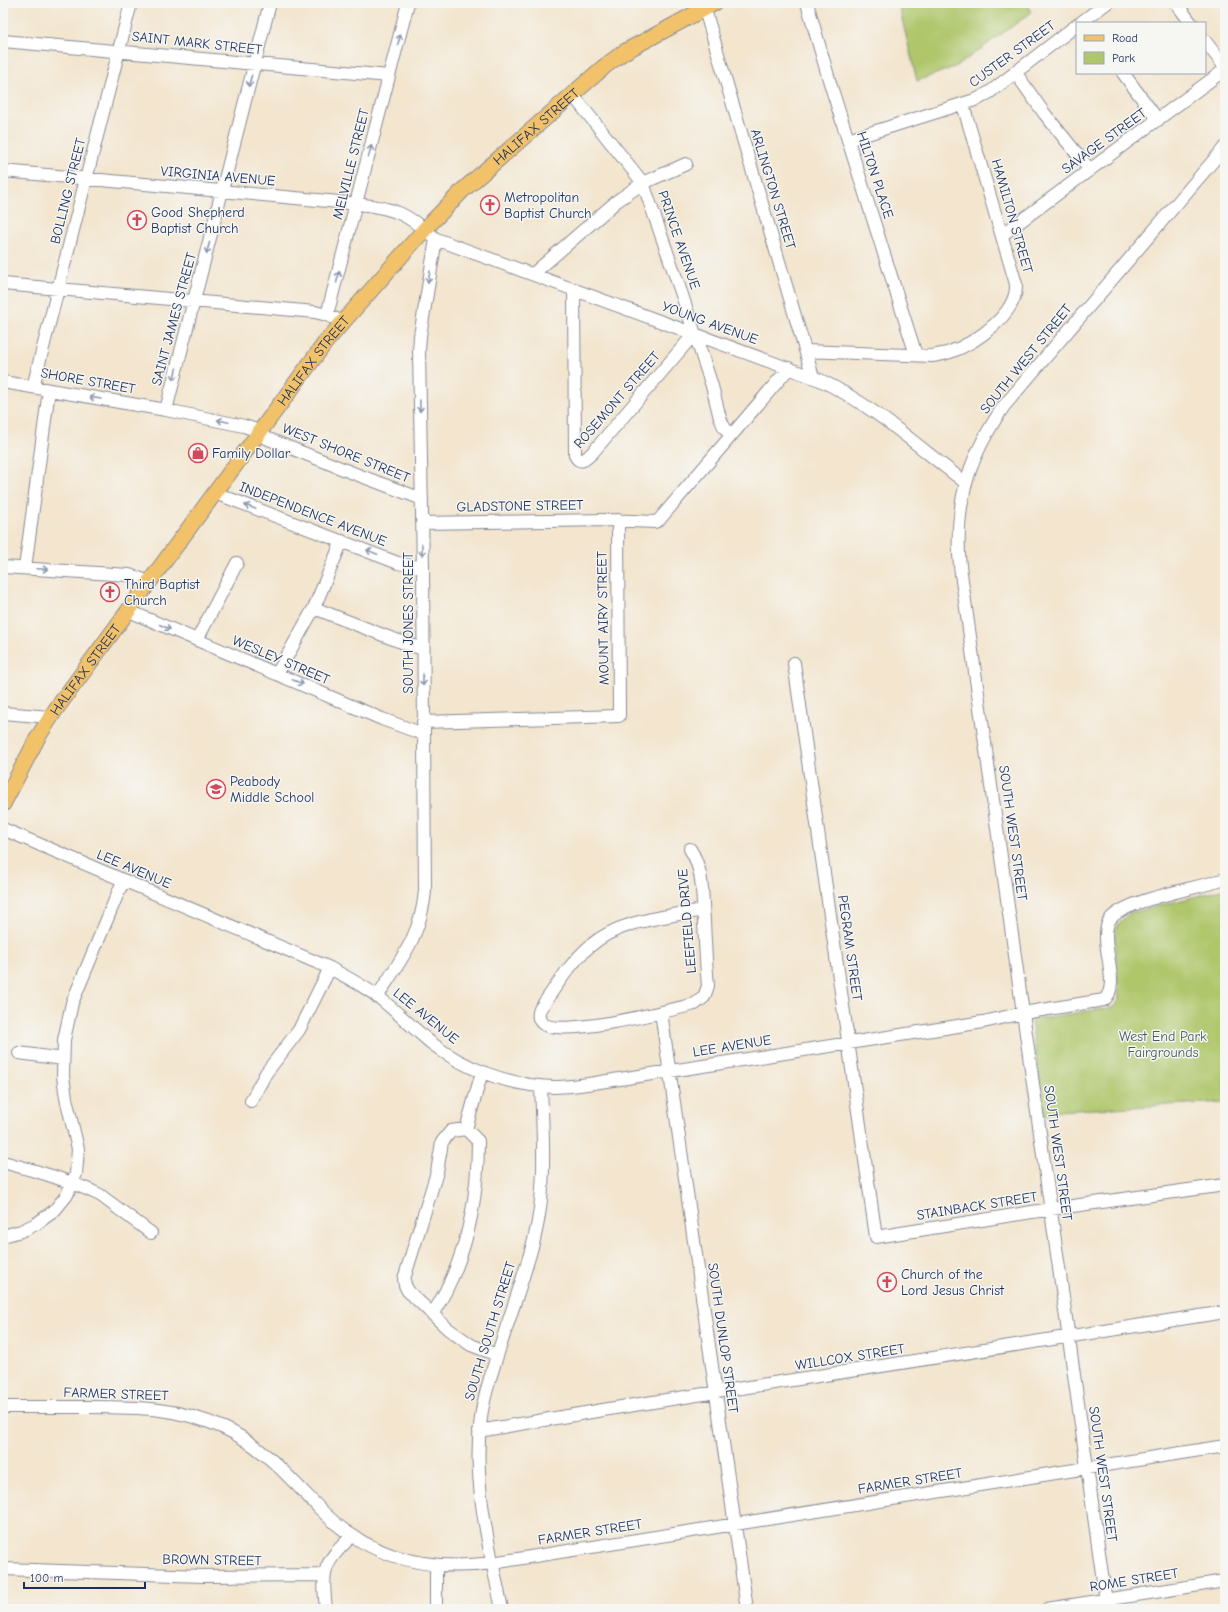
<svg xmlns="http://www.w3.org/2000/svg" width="1228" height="1612" viewBox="0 0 1228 1612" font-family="'Comic Neue',sans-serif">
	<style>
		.park { fill: #afc66b; stroke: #657a64 }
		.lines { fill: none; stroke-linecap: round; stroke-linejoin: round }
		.minor-casing { stroke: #878a96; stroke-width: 14 }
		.major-casing { stroke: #878a96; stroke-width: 17 }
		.minor { stroke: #fff; stroke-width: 12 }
		.major { stroke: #f2c26a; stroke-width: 15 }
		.oneway { stroke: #8d97ae }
		.labels { text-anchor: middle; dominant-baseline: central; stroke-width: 3; stroke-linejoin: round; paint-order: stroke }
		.street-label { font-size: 14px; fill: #1b2f5e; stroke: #f6f6f2 }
		.poi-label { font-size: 14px; fill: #1b2f5e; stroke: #f6f6f2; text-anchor: start }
		.park-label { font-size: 14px; fill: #475c62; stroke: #f6f6f2 }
	</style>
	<rect width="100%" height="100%" fill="#f6f6f2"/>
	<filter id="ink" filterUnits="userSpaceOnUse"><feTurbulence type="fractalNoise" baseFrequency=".025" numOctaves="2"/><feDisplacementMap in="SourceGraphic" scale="8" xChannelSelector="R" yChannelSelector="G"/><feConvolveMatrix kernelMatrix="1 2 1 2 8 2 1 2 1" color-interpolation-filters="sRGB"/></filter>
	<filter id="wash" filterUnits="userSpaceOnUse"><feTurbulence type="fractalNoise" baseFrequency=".012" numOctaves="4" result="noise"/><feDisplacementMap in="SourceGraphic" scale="16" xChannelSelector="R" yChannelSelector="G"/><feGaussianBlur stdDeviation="0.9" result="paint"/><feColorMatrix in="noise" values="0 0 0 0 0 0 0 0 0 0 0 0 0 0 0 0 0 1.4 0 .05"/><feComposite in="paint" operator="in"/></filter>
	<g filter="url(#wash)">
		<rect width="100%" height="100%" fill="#f3e5ce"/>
		<path class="park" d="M 898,3 L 1025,3 L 1032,12 L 957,66 L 917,81 Z
			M 1225,889 L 1225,1102 L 1056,1111 L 1045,1116 L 1031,1020 L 1114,1007 L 1119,998 L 1115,945 L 1115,930 L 1119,923 L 1130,913 Z"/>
	</g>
	<g filter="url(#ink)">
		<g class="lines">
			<g class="minor-casing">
				<path id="minor" d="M 703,3 L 813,377
					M 807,3 L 830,83 L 916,355
					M 1176,3 L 1191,23
					M 1080,23 L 1107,3
					M 3,41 L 389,76
					M 1015,72 L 1044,113 L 1090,170
					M 1123,73 L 1158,120
					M 572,94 L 643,183 L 681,292 L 712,386 L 720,418 L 724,427 L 731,436
					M 848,140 L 978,99 L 990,92 L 1077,25
					M 3,171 L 339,202 C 360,205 382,205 401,214 C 414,220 425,230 436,239 L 820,380 C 875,406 918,447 966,483
					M 1002,235 L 1223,71 L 1225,67 L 1205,41
					M 533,274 L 617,201 L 643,183 L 686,164
					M 3,284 L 315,312 L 327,315 L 343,322
					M 574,289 L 575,455 C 580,466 587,458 593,452 L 694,334
					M 327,315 L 408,3
					M 806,351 L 932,356 C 938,355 944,354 950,352 C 976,343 1018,313 1016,284 L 963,105
					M 3,382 L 166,410 L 244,426 L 253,429 L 266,438 L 353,473 L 422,499
					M 33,387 L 131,3
					M 166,410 L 270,3
					M 215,493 L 398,563 L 423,568
					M 422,523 L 606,520 L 655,522 L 659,520 L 789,368
					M 3,567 L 129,575 L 150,582
					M 25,568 L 49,390
					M 314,608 L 393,639 L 423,649
					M 129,611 L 382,719 L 423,734
					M 197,640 L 237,563
					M 794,663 L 876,1237 L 1051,1209 L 1225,1185
					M 277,674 L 314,608 L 342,541
					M 3,713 L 50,717
					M 423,722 L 619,716 L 618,520
					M 3,829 L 330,968 C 346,977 362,985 377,996 C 395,1010 412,1027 430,1042 C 464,1069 510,1086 554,1087 C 576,1087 598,1082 620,1079 L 983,1022 L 1023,1013 L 1104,1000 C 1122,985 1098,942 1109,921 C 1121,900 1200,888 1225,879
					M 690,849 C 704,870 702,896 704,921 C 705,943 706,964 708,986 L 704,997 L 695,1004 C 671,1010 559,1039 542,1023 C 538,1019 538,1014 540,1009 C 555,988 570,963 590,946 C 619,920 666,917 703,910
					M 377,997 C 400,960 421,937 425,891 L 423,568 L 419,351 L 420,336 L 436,239
					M 661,1012 L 747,1609
					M 19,1053 L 63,1059
					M 482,1072 L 466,1129 L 451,1131 L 442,1142 L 437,1172 L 404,1279 L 405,1285 L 408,1291 L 448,1329 L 471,1345 L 497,1355
					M 251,1101 L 266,1073 L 299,1030 L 330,968
					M 3,1162 C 36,1171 69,1180 100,1195 L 151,1233
					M 3,1236 L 21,1231 L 36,1224 L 54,1211 L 67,1195 L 76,1174 L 78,1149 L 66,1098 L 63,1076 L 64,1040 L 72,1003 L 123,881
					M 433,1313 C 466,1262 478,1201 478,1141 L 466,1129
					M 3,1407 C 31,1407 59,1407 88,1407 C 138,1407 176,1407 224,1428 C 263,1446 291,1479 320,1509 C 367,1557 427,1572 492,1563 L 1225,1446
					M 479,1431 L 615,1408 L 1225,1312
					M 436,1565 L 436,1609
					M 3,1569 L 203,1576 L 325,1575
					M 326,1609 C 325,1598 323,1585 325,1574 C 327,1559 342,1546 352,1536
					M 502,1609 C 489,1546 472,1481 481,1417 C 484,1394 492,1372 499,1350 C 511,1313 524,1277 534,1240 C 547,1189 543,1138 541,1086
					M 1047,1609 L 1225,1581
					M 1107,1609 L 964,594 C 962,581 960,568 959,555 C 956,496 971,454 1004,406 L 1225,147"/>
			</g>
			<g class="major-casing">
				<g id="major">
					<path id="s1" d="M 3,804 L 38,737 L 56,709 L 325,343 L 343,322 L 424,230 L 463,190 L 605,66 L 624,52 L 715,3"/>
				</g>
			</g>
			<use href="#minor" class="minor"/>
			<use href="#major" class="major"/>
		</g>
		<defs><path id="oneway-shaft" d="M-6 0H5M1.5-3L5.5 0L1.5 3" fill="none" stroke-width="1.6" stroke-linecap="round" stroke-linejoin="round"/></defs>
		<g class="oneway">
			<use href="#oneway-shaft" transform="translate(399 40) rotate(-75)"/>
			<use href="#oneway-shaft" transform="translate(250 81) rotate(106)"/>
			<use href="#oneway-shaft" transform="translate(370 151) rotate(-76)"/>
			<use href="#oneway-shaft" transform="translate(208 248) rotate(105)"/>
			<use href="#oneway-shaft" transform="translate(338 277) rotate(-76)"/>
			<use href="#oneway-shaft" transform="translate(429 277) rotate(99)"/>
			<use href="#oneway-shaft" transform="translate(175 374) rotate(104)"/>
			<use href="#oneway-shaft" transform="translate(95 398) rotate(-170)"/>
			<use href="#oneway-shaft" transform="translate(420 406) rotate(89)"/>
			<use href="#oneway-shaft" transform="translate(223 421) rotate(-168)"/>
			<use href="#oneway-shaft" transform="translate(250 507) rotate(-160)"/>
			<use href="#oneway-shaft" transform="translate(422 550) rotate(89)"/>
			<use href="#oneway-shaft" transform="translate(372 552) rotate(-158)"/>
			<use href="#oneway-shaft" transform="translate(42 569) rotate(3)"/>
			<use href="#oneway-shaft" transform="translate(165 627) rotate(24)"/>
			<use href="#oneway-shaft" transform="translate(423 680) rotate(90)"/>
			<use href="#oneway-shaft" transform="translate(298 682) rotate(22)"/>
		</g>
	</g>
	<defs>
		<g id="church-ring" transform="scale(1)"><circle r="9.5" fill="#f6f6f2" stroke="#d1495b" stroke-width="1.5"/><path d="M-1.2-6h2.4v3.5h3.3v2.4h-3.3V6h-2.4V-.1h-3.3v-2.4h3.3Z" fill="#d1495b"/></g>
		<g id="shop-ring" transform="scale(1)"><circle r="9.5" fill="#f6f6f2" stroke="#d1495b" stroke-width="1.5"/><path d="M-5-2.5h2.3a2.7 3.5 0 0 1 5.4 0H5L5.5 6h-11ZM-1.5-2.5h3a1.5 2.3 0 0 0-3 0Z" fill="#d1495b"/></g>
		<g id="school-ring" transform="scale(1)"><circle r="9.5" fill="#f6f6f2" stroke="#d1495b" stroke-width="1.5"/><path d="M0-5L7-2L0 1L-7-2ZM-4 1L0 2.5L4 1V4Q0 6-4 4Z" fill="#d1495b"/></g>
	</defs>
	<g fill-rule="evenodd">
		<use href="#church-ring" x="490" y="205"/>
		<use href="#church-ring" x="137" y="220"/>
		<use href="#shop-ring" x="198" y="453"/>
		<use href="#church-ring" x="110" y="592"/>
		<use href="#school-ring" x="216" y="789"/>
		<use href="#church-ring" x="887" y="1282"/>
	</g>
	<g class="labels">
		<g class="street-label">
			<text transform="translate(197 43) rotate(6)">SAINT MARK STREET</text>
			<text transform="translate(1012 54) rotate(-36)">CUSTER STREET</text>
			<text stroke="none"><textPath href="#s1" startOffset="866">HALIFAX STREET</textPath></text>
			<text transform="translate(1104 141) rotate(-36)">SAVAGE STREET</text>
			<text transform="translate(351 164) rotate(-76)">MELVILLE STREET</text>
			<text transform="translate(875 175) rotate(72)">HILTON PLACE</text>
			<text transform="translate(218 176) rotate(5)">VIRGINIA AVENUE</text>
			<text transform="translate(773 189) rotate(73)">ARLINGTON STREET</text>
			<text transform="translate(68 191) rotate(-76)">BOLLING STREET</text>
			<text transform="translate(1012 216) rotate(74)">HAMILTON STREET</text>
			<text transform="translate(679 240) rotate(71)">PRINCE AVENUE</text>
			<text transform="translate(174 319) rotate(-75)">SAINT JAMES STREET</text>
			<text transform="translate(710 323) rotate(20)">YOUNG AVENUE</text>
			<text transform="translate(1026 359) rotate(-51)">SOUTH WEST STREET</text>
			<text stroke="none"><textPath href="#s1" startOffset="542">HALIFAX STREET</textPath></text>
			<text transform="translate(88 381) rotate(10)">SHORE STREET</text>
			<text transform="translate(617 400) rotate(-49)">ROSEMONT STREET</text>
			<text transform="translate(346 453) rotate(22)">WEST SHORE STREET</text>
			<text transform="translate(520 506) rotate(-1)">GLADSTONE STREET</text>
			<text transform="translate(313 514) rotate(21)">INDEPENDENCE AVENUE</text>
			<text transform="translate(603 618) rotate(-91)">MOUNT AIRY STREET</text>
			<text transform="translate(408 623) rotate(-90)">SOUTH JONES STREET</text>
			<text transform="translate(281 660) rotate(23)">WESLEY STREET</text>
			<text stroke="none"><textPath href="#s1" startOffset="158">HALIFAX STREET</textPath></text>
			<text transform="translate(1013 833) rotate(82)">SOUTH WEST STREET</text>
			<text transform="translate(134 869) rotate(23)">LEE AVENUE</text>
			<text transform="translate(687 921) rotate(-95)">LEEFIELD DRIVE</text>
			<text transform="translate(850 948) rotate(82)">PEGRAM STREET</text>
			<text transform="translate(426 1016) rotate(39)">LEE AVENUE</text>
			<text transform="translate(732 1046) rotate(-9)">LEE AVENUE</text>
			<text transform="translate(1058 1153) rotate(82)">SOUTH WEST STREET</text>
			<text transform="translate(977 1206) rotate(-9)">STAINBACK STREET</text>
			<text transform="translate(490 1331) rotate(-73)">SOUTH SOUTH STREET</text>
			<text transform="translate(723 1338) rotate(82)">SOUTH DUNLOP STREET</text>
			<text transform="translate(850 1357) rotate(-9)">WILLCOX STREET</text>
			<text transform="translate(116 1394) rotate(2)">FARMER STREET</text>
			<text transform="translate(1103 1474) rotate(82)">SOUTH WEST STREET</text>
			<text transform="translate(910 1481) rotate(-9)">FARMER STREET</text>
			<text transform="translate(590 1532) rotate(-9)">FARMER STREET</text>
			<text transform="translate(212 1560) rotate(1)">BROWN STREET</text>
			<text transform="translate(1134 1580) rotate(-9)">ROME STREET</text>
		</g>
		<g class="poi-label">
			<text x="504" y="197">Metropolitan<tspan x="504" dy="16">Baptist Church</tspan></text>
			<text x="151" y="212">Good Shepherd<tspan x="151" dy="16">Baptist Church</tspan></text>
			<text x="212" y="453">Family Dollar</text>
			<text x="124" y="584">Third Baptist<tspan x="124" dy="16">Church</tspan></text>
			<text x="230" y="781">Peabody<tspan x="230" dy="16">Middle School</tspan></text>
			<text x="901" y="1274">Church of the<tspan x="901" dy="16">Lord Jesus Christ</tspan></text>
		</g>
		<g class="park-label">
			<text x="1163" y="1036">West End Park<tspan x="1163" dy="16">Fairgrounds</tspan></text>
		</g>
	</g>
	<rect width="1228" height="1612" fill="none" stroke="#f6f6f2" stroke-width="16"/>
	<rect x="1076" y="22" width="130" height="52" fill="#f6f6f2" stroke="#9ea6b7"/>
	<rect x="1084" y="35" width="20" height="6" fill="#f2c26a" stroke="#9ea6b7"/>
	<text x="1112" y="42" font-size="12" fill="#1b2f5e">Road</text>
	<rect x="1084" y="52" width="20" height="12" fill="#afc66b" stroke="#9ea6b7"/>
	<text x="1112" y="62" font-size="12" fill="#1b2f5e">Park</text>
	<path d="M24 1582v6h121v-6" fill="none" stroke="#1b2f5e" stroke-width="2"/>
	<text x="30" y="1582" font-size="12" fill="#1b2f5e" stroke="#f6f6f2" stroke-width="3" paint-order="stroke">100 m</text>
</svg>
